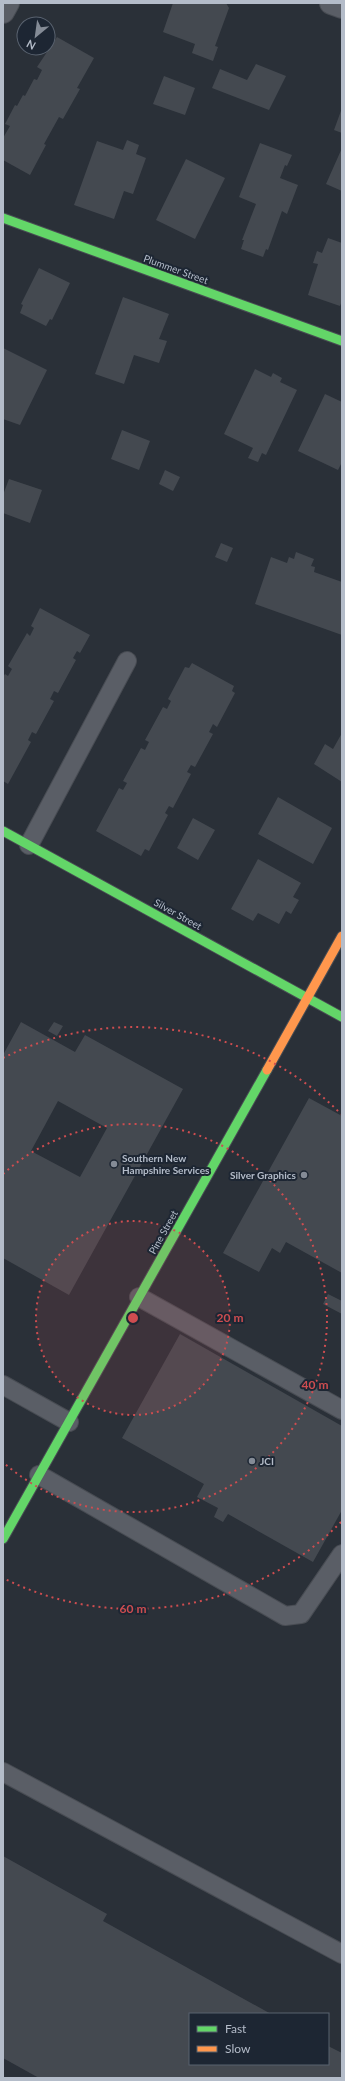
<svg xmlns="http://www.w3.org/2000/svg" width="345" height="2081" viewBox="0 0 345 2081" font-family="Lato,sans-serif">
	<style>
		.building { fill: #444950; fill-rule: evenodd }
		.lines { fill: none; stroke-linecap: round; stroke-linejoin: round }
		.lane-casing { stroke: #484c53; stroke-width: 20 }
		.street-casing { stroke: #484c53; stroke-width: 24 }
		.fast-casing { stroke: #484c53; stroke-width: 11 }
		.slow-casing { stroke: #484c53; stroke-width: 11 }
		.lane { stroke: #5a5e66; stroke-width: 18 }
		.street { stroke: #5a5e66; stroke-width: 22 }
		.fast { stroke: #63d668; stroke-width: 9 }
		.slow { stroke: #ff974d; stroke-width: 9 }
		.ring { fill: none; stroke: #ce4d50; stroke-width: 2; stroke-dasharray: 2 4 }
		.poi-dot { fill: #848b96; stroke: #1d2633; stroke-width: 1.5 }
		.labels { text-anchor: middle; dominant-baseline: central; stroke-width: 4; stroke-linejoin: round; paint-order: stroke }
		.street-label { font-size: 10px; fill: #b4bcc9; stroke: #1d2633 }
		.poi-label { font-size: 10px; font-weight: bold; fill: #b4bcc9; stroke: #1d2633; text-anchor: start }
		.centre { fill: #ce4d50; stroke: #1d2633; stroke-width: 2 }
		.ring-label { font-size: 12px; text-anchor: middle; font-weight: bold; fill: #ce4d50; stroke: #1d2633; stroke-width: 4; stroke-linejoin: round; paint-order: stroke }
	</style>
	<rect width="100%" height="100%" fill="#2a3038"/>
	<path class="building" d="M 173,3 L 226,3 L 229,8 L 215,46 L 218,47 L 213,61 L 192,53 L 195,44 L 163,32 Z
		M 57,37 L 94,58 L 77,88 L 80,89 L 63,119 L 59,117 L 44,144 L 46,145 L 30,175 L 3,160 L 3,138 L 10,126 L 5,124 L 15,105 L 17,106 L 23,95 L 25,96 L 34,79 L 37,80 L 42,70 L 37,67 Z
		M 256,64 L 286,76 L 269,110 L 212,88 L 220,69 L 247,80 Z
		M 164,76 L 195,88 L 185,115 L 153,104 Z
		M 342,108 L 342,133 L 334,130 Z
		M 127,140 L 139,145 L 136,154 L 146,158 L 133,194 L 124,191 L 114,219 L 74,205 L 97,141 L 123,150 Z
		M 260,143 L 292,155 L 287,166 L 285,165 L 280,178 L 298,185 L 287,214 L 282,211 L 268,250 L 266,249 L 263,257 L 241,249 L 244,240 L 242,240 L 256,204 L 239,197 Z
		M 342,148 L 342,191 L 326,184 Z
		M 186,159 L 225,178 L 195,239 L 156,220 Z
		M 328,238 L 342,243 L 342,301 L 340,306 L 308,295 L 318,264 L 313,263 L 317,251 L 322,253 Z
		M 39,268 L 70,283 L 52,320 L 50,319 L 46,326 L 20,313 L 23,305 L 21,304 Z
		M 123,297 L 169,314 L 159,339 L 167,341 L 159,363 L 134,355 L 124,384 L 95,374 Z
		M 3,348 L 47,370 L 20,425 L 3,419 Z
		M 255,369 L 271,377 L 273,373 L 282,378 L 280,382 L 297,390 L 266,455 L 262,453 L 258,462 L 248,458 L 253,448 L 224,434 Z
		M 325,394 L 342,402 L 342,462 L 338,470 L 298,451 Z
		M 122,430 L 150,441 L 139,470 L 111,459 Z
		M 165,470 L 180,477 L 173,491 L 159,484 Z
		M 9,479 L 42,490 L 30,523 L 3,513 L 3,495 Z
		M 221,543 L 233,548 L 227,562 L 215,557 Z
		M 296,552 L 314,559 L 311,566 L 315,567 L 314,572 L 342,582 L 342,635 L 255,604 L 271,557 L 287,563 L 289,557 L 294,559 Z
		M 40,608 L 90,635 L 80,653 L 77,651 L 73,658 L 76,660 L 58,693 L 54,691 L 50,699 L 54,701 L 36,734 L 32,732 L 28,740 L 31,742 L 8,784 L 3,781 L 3,677 L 5,674 L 8,676 L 12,669 L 8,666 L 27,633 L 30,636 L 34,628 L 31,626 Z
		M 192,663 L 234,686 L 232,691 L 235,693 L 217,727 L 213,724 L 209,732 L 213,734 L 195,767 L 191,765 L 187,772 L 191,774 L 173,808 L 169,806 L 165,813 L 168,815 L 149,851 L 145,849 L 141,856 L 96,831 L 119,788 L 123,790 L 127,783 L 123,781 L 141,748 L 145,750 L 149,742 L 145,740 L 163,707 L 167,709 L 171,701 L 168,699 L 185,667 L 189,668 Z
		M 342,733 L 342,782 L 314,764 L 325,744 L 333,749 Z
		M 278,797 L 332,828 L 313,864 L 258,834 Z
		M 193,818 L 215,830 L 198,860 L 177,848 Z
		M 258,859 L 301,883 L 293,897 L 299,900 L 291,914 L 286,911 L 279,924 L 258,913 L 253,921 L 231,909 Z
		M 21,1022 L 75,1052 L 85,1035 L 183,1089 L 69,1295 L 3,1258 L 3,1055 ZM 58,1101 L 107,1128 L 80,1177 L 31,1151 Z
		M 54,1022 L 63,1026 L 57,1036 L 48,1031 Z
		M 309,1098 L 342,1116 L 342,1273 L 286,1242 L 280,1253 L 272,1248 L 259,1272 L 223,1253 Z
		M 328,1294 L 342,1301 L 342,1314 L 323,1304 Z
		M 180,1334 L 342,1426 L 342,1510 L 313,1562 L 228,1514 L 223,1522 L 214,1517 L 218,1508 L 197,1497 L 204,1484 L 122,1438 Z
		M 3,1856 L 107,1914 L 103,1921 L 271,2014 L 190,2014 L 190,2064 L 328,2064 L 328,2046 L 342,2053 L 342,2078 L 39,2078 L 3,2058 Z"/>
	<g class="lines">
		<g class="lane-casing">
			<path id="lane" d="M 29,845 L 127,661
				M 139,1297 L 342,1410
				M 3,1385 L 69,1422
				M 39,1475 L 285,1616 L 301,1614 L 342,1554
				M 3,1772 L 342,1954"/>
		</g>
		<g class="street-casing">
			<path id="street" d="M 331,3 L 342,7
				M 3,12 L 8,3"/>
		</g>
		<g class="fast-casing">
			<path id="fast" d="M 3,218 L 342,341
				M 3,831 L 342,1017
				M 3,1539 L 267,1070"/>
		</g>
		<g class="slow-casing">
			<path id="slow" d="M 267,1070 L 342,936"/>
		</g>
		<use href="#lane" class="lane"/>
		<use href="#street" class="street"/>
		<use href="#fast" class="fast"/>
		<use href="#slow" class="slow"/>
	</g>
	<circle cx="133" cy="1318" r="97" fill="#ce4d50" fill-opacity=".12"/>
	<g class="ring">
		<circle cx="133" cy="1318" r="97"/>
		<path d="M3 1174A194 194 0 1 1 3 1462"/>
		<path d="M341 1522A291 291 0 0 1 3 1578M3 1058A291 291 0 0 1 341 1114"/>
	</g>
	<g class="poi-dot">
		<circle cx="114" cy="1164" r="4"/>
		<circle cx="304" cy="1175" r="4"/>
		<circle cx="252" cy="1461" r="4"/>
	</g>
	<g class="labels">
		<g class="street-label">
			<text transform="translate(176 269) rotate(20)">Plummer Street</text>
			<text transform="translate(178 914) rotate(29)">Silver Street</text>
			<text transform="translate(163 1232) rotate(-61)">Pine Street</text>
		</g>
		<g class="poi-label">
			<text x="122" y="1158">Southern New<tspan x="122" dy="12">Hampshire Services</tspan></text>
			<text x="296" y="1175" text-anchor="end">Silver Graphics</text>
			<text x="260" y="1461">JCI</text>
		</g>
	</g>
	<circle cx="133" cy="1318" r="6" class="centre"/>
	<g class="ring-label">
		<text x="230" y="1322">20 m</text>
		<text x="315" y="1389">40 m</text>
		<text x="133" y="1613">60 m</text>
	</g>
	<rect width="345" height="2081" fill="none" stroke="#b4bcc9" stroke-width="8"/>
	<rect x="189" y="2013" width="140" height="52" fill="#1d2633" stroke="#59626f"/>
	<rect x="197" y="2026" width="20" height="6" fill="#63d668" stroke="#59626f"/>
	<text x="225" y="2033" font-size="12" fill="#b4bcc9">Fast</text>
	<rect x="197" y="2046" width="20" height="6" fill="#ff974d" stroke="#59626f"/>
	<text x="225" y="2053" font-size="12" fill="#b4bcc9">Slow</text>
	<g transform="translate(36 36) rotate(209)"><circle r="19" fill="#1d2633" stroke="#59626f"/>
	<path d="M0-3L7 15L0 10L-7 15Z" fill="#848b96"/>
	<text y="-6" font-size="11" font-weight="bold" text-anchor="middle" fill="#b4bcc9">N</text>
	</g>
</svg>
